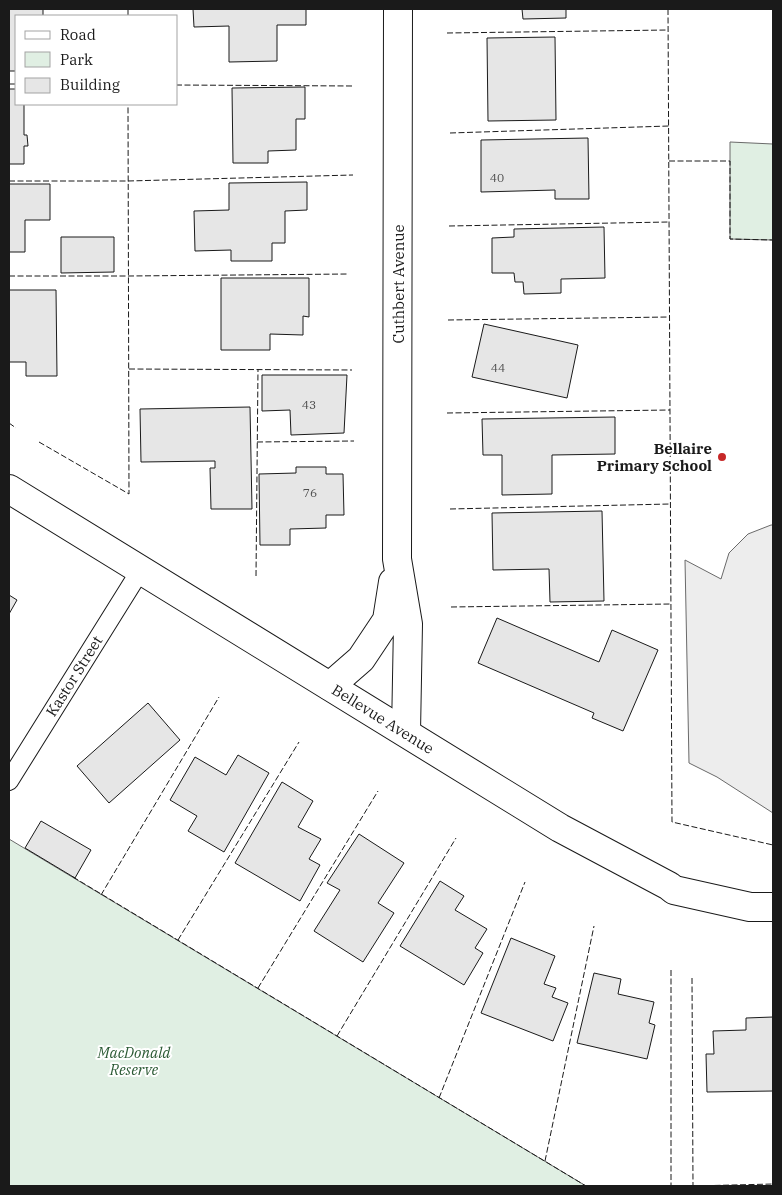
<svg xmlns="http://www.w3.org/2000/svg" width="782" height="1195" viewBox="0 0 782 1195" font-family="'IBM Plex Serif',serif">
	<style>
		.green { fill: #e0efe3; stroke: #6a6a6a }
		.parking { fill: #ededed; stroke: #6a6a6a }
		.building { fill: #e6e6e6; stroke: #1a1a1a }
		.lines { fill: none; stroke-linecap: round; stroke-linejoin: round }
		.lane-casing { stroke: #1a1a1a; stroke-width: 20 }
		.street-casing { stroke: #1a1a1a; stroke-width: 30 }
		.secondary-casing { stroke: #1a1a1a; stroke-width: 30 }
		.lane { stroke: #fff; stroke-width: 18 }
		.street { stroke: #fff; stroke-width: 28 }
		.secondary { stroke: #fff; stroke-width: 28 }
		.fence { stroke: #1a1a1a; stroke-width: 1; stroke-dasharray: 6 2.5; stroke-linecap: butt }
		.poi-dot { fill: #c62828; stroke: #fff; stroke-width: 2 }
		.labels { text-anchor: middle; dominant-baseline: central; stroke-width: 4; stroke-linejoin: round; paint-order: stroke }
		.number-label { font-size: 12px; fill: #4d4d4d }
		.street-label { font-size: 15px; fill: #1a1a1a; stroke: #fff }
		.poi-label { font-size: 15px; font-weight: bold; fill: #1a1a1a; stroke: #fff; text-anchor: end }
		.park-label { font-size: 15px; font-style: italic; fill: #2b5a34; stroke: #fff }
	</style>
	<rect width="100%" height="100%" fill="#fff"/>
	<path class="green" d="M 730,142 L 773,144 L 773,240 L 730,239 Z
		M 9,839 L 586,1186 L 9,1186 Z"/>
	<path class="parking" d="M 771,525 L 773,525 L 773,813 L 717,777 L 689,763 L 685,560 L 721,579 L 729,553 L 748,534 Z"/>
	<path class="building" d="M 9,9 L 43,9 L 43,16 L 16,16 L 16,71 L 9,71 Z
		M 193,9 L 306,9 L 306,25 L 277,25 L 277,61 L 229,62 L 229,26 L 194,27 Z
		M 522,9 L 566,9 L 566,18 L 523,19 Z
		M 555,37 L 556,120 L 488,121 L 487,38 Z
		M 305,87 L 305,119 L 296,119 L 296,150 L 268,151 L 268,163 L 233,163 L 232,88 Z
		M 9,89 L 16,89 L 16,104 L 24,104 L 24,135 L 27,135 L 28,146 L 24,146 L 24,164 L 9,164 Z
		M 588,138 L 589,199 L 555,199 L 555,190 L 481,192 L 481,140 Z
		M 307,182 L 307,210 L 285,211 L 285,243 L 272,243 L 272,261 L 231,261 L 231,250 L 195,251 L 194,211 L 229,210 L 229,183 Z
		M 9,184 L 50,184 L 50,220 L 25,220 L 25,252 L 9,252 Z
		M 604,227 L 605,278 L 561,279 L 561,293 L 524,294 L 523,282 L 515,282 L 514,273 L 492,273 L 492,238 L 514,237 L 514,229 Z
		M 61,237 L 114,237 L 114,272 L 61,273 Z
		M 221,278 L 309,278 L 309,317 L 303,316 L 303,335 L 270,334 L 270,350 L 221,350 Z
		M 9,290 L 56,290 L 57,376 L 26,376 L 26,362 L 9,362 Z
		M 484,324 L 578,345 L 567,398 L 472,377 Z
		M 262,375 L 347,375 L 344,433 L 291,435 L 290,410 L 262,411 Z
		M 250,407 L 252,509 L 211,509 L 210,468 L 215,468 L 215,461 L 141,462 L 140,409 Z
		M 615,417 L 615,454 L 552,455 L 552,494 L 502,495 L 502,455 L 483,455 L 482,419 Z
		M 296,467 L 326,467 L 326,474 L 343,474 L 344,515 L 326,515 L 326,528 L 290,529 L 290,545 L 260,545 L 259,474 L 296,473 Z
		M 602,511 L 604,601 L 550,602 L 549,569 L 493,570 L 492,513 Z
		M 9,595 L 17,600 L 9,614 Z
		M 497,618 L 599,662 L 612,630 L 658,650 L 623,731 L 592,718 L 594,713 L 478,663 Z
		M 148,703 L 180,740 L 109,803 L 77,766 Z
		M 238,755 L 269,773 L 224,852 L 188,831 L 197,816 L 170,800 L 195,757 L 226,775 Z
		M 282,782 L 313,801 L 298,827 L 321,839 L 309,859 L 320,865 L 300,901 L 235,863 Z
		M 41,821 L 91,850 L 75,878 L 25,848 Z
		M 359,834 L 404,863 L 378,903 L 394,913 L 363,962 L 314,931 L 340,890 L 327,883 Z
		M 440,881 L 464,896 L 455,910 L 487,929 L 475,948 L 483,953 L 464,985 L 400,946 Z
		M 511,938 L 555,956 L 544,984 L 556,988 L 552,997 L 568,1003 L 553,1041 L 481,1013 Z
		M 594,973 L 621,979 L 618,994 L 654,1002 L 649,1023 L 655,1025 L 647,1059 L 577,1043 Z
		M 773,1017 L 773,1091 L 707,1092 L 706,1054 L 714,1054 L 713,1031 L 746,1030 L 746,1018 Z"/>
	<g class="lines">
		<g class="lane-casing">
			<path id="lane" d="M 9,781 L 140,571"/>
		</g>
		<g class="street-casing">
			<path id="street" d="M 398,9 L 397,559 L 408,624 L 406,732
				M 330,686 L 361,659 L 387,620 L 393,582"/>
		</g>
		<g class="secondary-casing">
			<path id="secondary" d="M 9,489 L 560,828 L 669,886 L 674,890 L 750,907 L 773,907"/>
		</g>
		<use href="#lane" class="lane"/>
		<use href="#street" class="street"/>
		<use href="#secondary" class="secondary"/>
		<path class="fence" d="M 128,9 L 128,16
			M 668,9 L 672,822 L 773,845
			M 447,33 L 668,30
			M 9,84 L 16,84
			M 176,85 L 353,86
			M 450,133 L 669,126
			M 669,161 L 730,161 L 730,239 L 773,240
			M 9,181 L 128,181 L 353,175
			M 449,226 L 669,222
			M 9,276 L 129,276 L 349,274
			M 448,320 L 669,317
			M 129,369 L 352,370
			M 447,413 L 670,410
			M 9,423 L 16,428
			M 39,442 L 129,494 L 128,104
			M 257,442 L 354,441
			M 450,509 L 670,504
			M 256,576 L 258,369
			M 451,607 L 671,604
			M 73,877 L 586,1186
			M 101,895 L 219,697
			M 178,940 L 299,742
			M 671,970 L 671,1186
			M 692,978 L 693,1186 L 773,1184
			M 258,988 L 378,791
			M 337,1036 L 456,838
			M 439,1098 L 525,882
			M 545,1161 L 594,926"/>
	</g>
	<circle class="poi-dot" cx="722" cy="457" r="5"/>
	<g class="labels">
		<g class="number-label">
			<text x="497" y="177">40</text>
			<text x="498" y="367">44</text>
			<text x="309" y="404">43</text>
			<text x="310" y="492">76</text>
		</g>
		<g class="street-label">
			<text transform="translate(398 284) rotate(-90)">Cuthbert Avenue</text>
			<text transform="translate(74 676) rotate(-58)">Kastor Street</text>
			<text transform="translate(383 719) rotate(32)">Bellevue Avenue</text>
		</g>
		<g class="poi-label">
			<text x="712" y="448">Bellaire<tspan x="712" dy="17">Primary School</tspan></text>
		</g>
		<g class="park-label">
			<text x="134" y="1052">MacDonald<tspan x="134" dy="17">Reserve</tspan></text>
		</g>
	</g>
	<rect width="782" height="1195" fill="none" stroke="#1a1a1a" stroke-width="20"/>
	<rect x="15" y="15" width="162" height="90" fill="#ffffff" stroke="#a3a3a3"/>
	<rect x="25" y="31" width="25" height="8" fill="#ffffff" stroke="#a3a3a3"/>
	<text x="60" y="40" font-size="15" fill="#1a1a1a">Road</text>
	<rect x="25" y="52" width="25" height="15" fill="#e0efe3" stroke="#a3a3a3"/>
	<text x="60" y="65" font-size="15" fill="#1a1a1a">Park</text>
	<rect x="25" y="78" width="25" height="15" fill="#e6e6e6" stroke="#a3a3a3"/>
	<text x="60" y="90" font-size="15" fill="#1a1a1a">Building</text>
</svg>
